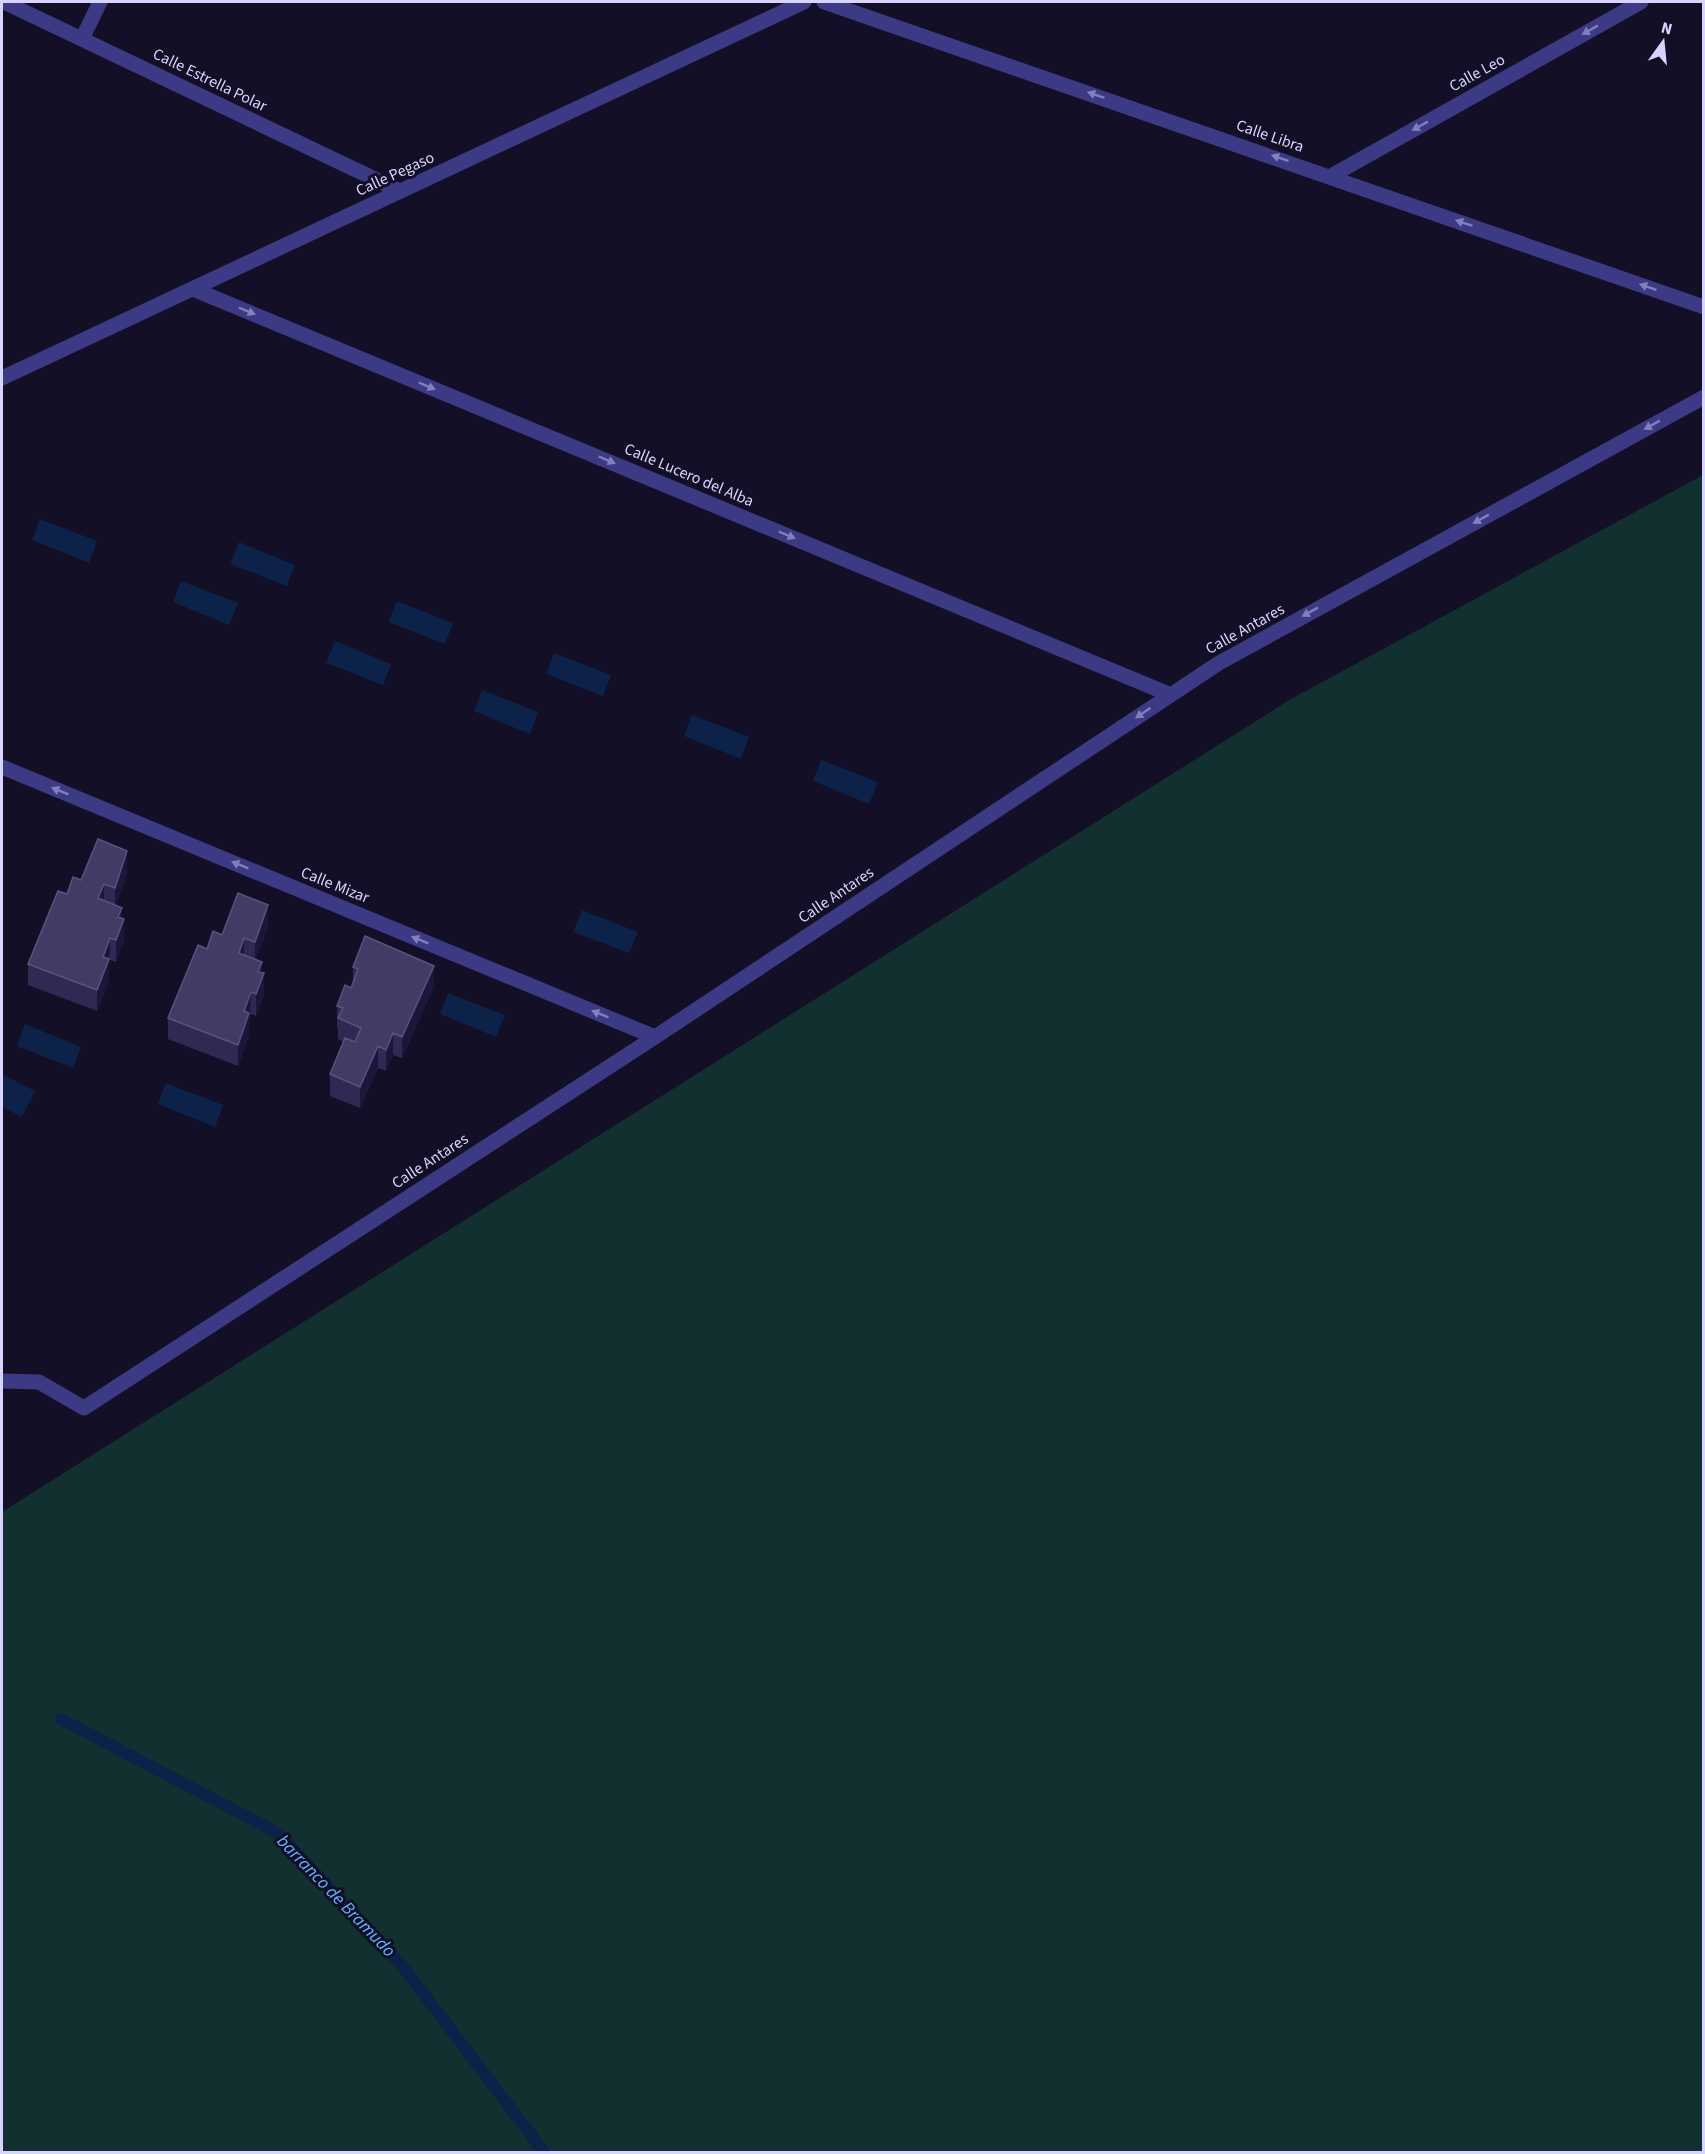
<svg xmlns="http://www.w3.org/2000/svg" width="1705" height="2154" viewBox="0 0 1705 2154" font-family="'Source Sans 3',sans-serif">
	<rect width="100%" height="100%" fill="#130f26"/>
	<path fill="#12302f" d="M1703 475V2152H2V1512L1291 699Z"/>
	<path fill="#0c2248" d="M40 519 97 541 89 563 32 540Z
		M239 542 295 565 287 586 230 564Z
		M181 581 238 603 229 625 173 602Z
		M397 601 453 623 445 644 388 622Z
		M335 641 391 664 383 685 326 663Z
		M554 653 611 675 603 696 546 674Z
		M482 690 538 712 530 734 474 711Z
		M692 715 749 737 741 759 684 736Z
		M821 760 878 782 869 804 813 781Z
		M582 910 638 932 629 953 573 932Z
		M448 993 505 1015 496 1037 440 1014Z
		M25 1024 81 1047 73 1068 17 1046Z
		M2 1074 35 1091 22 1117 2 1107Z
		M166 1083 223 1105 215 1127 158 1104Z"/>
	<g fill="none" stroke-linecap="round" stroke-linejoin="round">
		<path stroke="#0c2248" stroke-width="12" d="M61 1719 278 1833 404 1968 544 2152"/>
		<path stroke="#3d3a85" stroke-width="15" d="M4 2 400 191
			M824 2 1704 307
			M82 39 100 2
			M1331 176 1641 2
			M193 289 1171 695
			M2 378 804 2
			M2 767 655 1037
			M2 1381 39 1382 84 1408 655 1037 1219 663 1704 397"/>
	</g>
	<path fill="#312854" d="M127 873 116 905 122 919 124 940 116 962 110 960 109 962V981L97 1011 28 985V964L67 894Z
		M268 927 256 959 262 973 264 995 256 1016 251 1014 249 1018V1035L238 1066 168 1039V1018L207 949 222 935Z
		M353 967 434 987 402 1058 393 1055 386 1071 378 1068 360 1108 330 1096V1074L344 1042 338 1039V1028H337V1006L351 988 353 983Z"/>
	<path fill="#1d163a" d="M127 851V873L115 909V888Z
		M104 884V906L98 898Z
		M268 905V927L255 963V942Z
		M122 908V924L124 919V940L116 962V940L118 917Z
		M110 938 109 981 97 1011V990L103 957Z
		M244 938V960L239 953Z
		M262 962V977L264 973V995L256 1016V994L258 972Z
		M434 966V987L402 1058V1037Z
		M251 992 249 1035 238 1066V1045L244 1011Z
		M393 1033V1055L386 1071V1050Z
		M378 1046V1068L360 1108V1087Z"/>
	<path fill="#433a66" stroke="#5a527e" stroke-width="1.5" d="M98 839 127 851 115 888 104 884 98 898 122 908 118 917 124 919 116 940 110 938 103 957 109 959 97 990 28 964 58 891 67 894 73 877 81 880Z
		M238 893 268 905 255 942 244 938 239 953 262 962 258 972 264 973 256 994 251 992 244 1011 249 1013 238 1045 168 1018 198 945 207 949 213 931 222 935Z
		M365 936 434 966 402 1037 393 1033 386 1050 378 1046 360 1087 330 1074 345 1038 355 1042 361 1028 338 1018 343 1008 337 1006 345 985 351 988 358 969 353 967Z"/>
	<defs><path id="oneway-solid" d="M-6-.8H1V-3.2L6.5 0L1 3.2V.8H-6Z" transform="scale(1.5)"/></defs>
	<g fill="#837fbc">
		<use href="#oneway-solid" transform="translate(1590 30) rotate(151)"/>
		<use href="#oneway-solid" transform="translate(1096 95) rotate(-161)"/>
		<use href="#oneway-solid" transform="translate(1420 126) rotate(151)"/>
		<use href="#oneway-solid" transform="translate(1280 158) rotate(-161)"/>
		<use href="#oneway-solid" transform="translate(1464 223) rotate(-161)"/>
		<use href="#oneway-solid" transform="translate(1648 287) rotate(-161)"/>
		<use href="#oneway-solid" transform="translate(247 311) rotate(23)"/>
		<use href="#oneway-solid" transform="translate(427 386) rotate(23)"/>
		<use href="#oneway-solid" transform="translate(1652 425) rotate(151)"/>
		<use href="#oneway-solid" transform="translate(607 460) rotate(23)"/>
		<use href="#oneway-solid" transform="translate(1481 519) rotate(151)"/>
		<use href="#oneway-solid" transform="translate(787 535) rotate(23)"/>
		<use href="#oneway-solid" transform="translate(1310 612) rotate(151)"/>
		<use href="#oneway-solid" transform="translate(1143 713) rotate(146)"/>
		<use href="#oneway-solid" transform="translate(60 791) rotate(-158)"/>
		<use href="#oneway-solid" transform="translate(240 865) rotate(-158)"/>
		<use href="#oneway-solid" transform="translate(420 940) rotate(-158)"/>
		<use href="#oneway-solid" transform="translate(600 1014) rotate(-158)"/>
	</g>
	<g text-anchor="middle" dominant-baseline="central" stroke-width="6" stroke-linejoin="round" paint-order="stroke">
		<g font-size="16" fill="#d9d4ff" stroke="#130f26">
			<text transform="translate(1477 73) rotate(-29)">Calle Leo</text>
			<text transform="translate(210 80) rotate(26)">Calle Estrella Polar</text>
			<text transform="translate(1270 136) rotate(19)">Calle Libra</text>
			<text transform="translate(395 174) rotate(-25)">Calle Pegaso</text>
			<text transform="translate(689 475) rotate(23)">Calle Lucero del Alba</text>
			<text transform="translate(1245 629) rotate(-29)">Calle Antares</text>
			<text transform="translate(335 885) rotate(22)">Calle Mizar</text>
			<text transform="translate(836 895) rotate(-34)">Calle Antares</text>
			<text transform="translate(430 1161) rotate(-33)">Calle Antares</text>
		</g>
		<g font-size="18" font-style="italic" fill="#62b6ff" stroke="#130f26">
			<text transform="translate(336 1896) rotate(46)">barranco de Bramudo</text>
		</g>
	</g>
	<rect width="1705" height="2154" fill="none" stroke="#d9d4ff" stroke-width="6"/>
	<g transform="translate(1663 42) rotate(15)" stroke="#130f26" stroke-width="4.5" paint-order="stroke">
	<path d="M0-4.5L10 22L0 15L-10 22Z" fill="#d9d4ff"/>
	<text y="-9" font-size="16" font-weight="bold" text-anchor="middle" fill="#d9d4ff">N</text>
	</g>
</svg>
